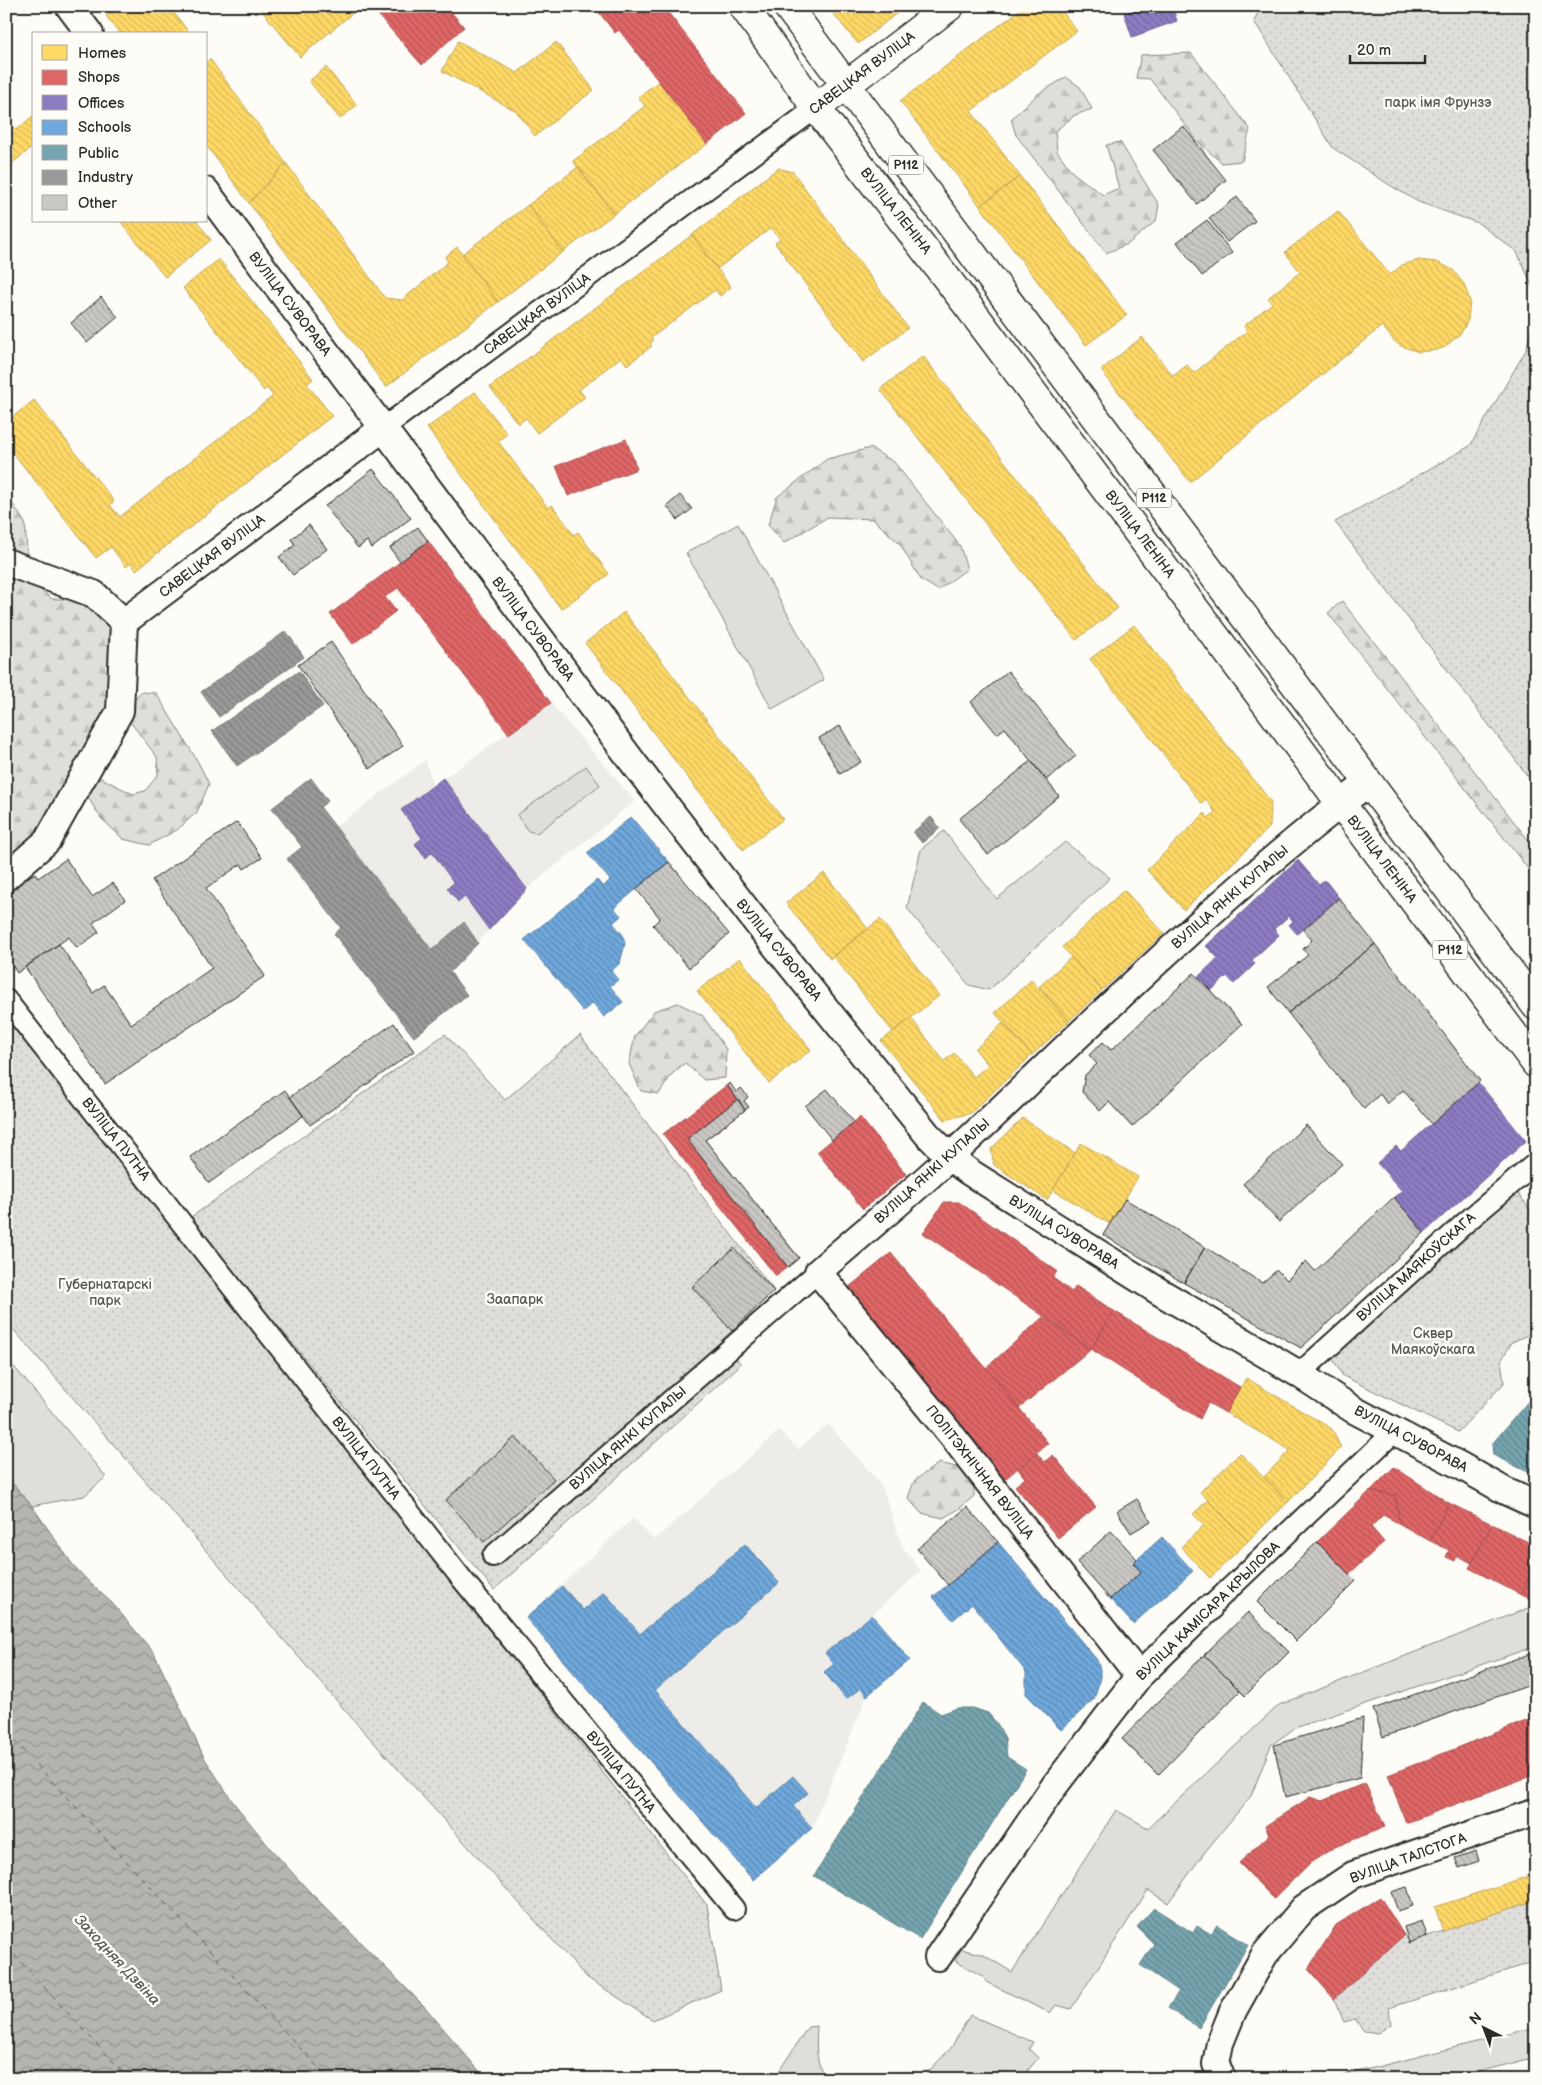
<svg xmlns="http://www.w3.org/2000/svg" width="1542" height="2085" viewBox="0 0 1542 2085" font-family="'Balsamiq Sans',sans-serif">
	<defs>
		<pattern id="forest-firs" width="22" height="20" patternUnits="userSpaceOnUse" patternTransform="scale(1.25)"><rect width="22" height="20" fill="#dfdeda"/><path d="M5 1l3.5 6h-7zM16 11l3.5 6h-7z" fill="#c0bfbb"/></pattern>
		<pattern id="park-dots" width="8" height="8" patternUnits="userSpaceOnUse" patternTransform="scale(1.25)"><rect width="8" height="8" fill="#dfdeda"/><path d="M2 2h.1M6 6h.1" fill="none" stroke="#c0bfbb" stroke-width="1.8" stroke-linecap="round"/></pattern>
		<pattern id="water-waves" width="16" height="10" patternUnits="userSpaceOnUse" patternTransform="scale(1.25)"><rect width="16" height="10" fill="#b5b4b1"/><path d="M0 5q4-4 8 0t8 0" fill="none" stroke="#939390"/></pattern>
		<pattern id="homes-back-hatch" width="6" height="6" patternUnits="userSpaceOnUse" patternTransform="scale(1.25)"><rect width="6" height="6" fill="#ffd966"/><path d="M-1 5l2 2M0 0l6 6M5-1l2 2" fill="none" stroke="#dbba59"/></pattern>
		<pattern id="shops-back-hatch" width="6" height="6" patternUnits="userSpaceOnUse" patternTransform="scale(1.25)"><rect width="6" height="6" fill="#e06666"/><path d="M-1 5l2 2M0 0l6 6M5-1l2 2" fill="none" stroke="#b65454"/></pattern>
		<pattern id="offices-back-hatch" width="6" height="6" patternUnits="userSpaceOnUse" patternTransform="scale(1.25)"><rect width="6" height="6" fill="#8e7cc3"/><path d="M-1 5l2 2M0 0l6 6M5-1l2 2" fill="none" stroke="#74669f"/></pattern>
		<pattern id="schools-back-hatch" width="6" height="6" patternUnits="userSpaceOnUse" patternTransform="scale(1.25)"><rect width="6" height="6" fill="#6fa8dc"/><path d="M-1 5l2 2M0 0l6 6M5-1l2 2" fill="none" stroke="#5b89b3"/></pattern>
		<pattern id="public-back-hatch" width="6" height="6" patternUnits="userSpaceOnUse" patternTransform="scale(1.25)"><rect width="6" height="6" fill="#76a5af"/><path d="M-1 5l2 2M0 0l6 6M5-1l2 2" fill="none" stroke="#61878f"/></pattern>
		<pattern id="industry-back-hatch" width="6" height="6" patternUnits="userSpaceOnUse" patternTransform="scale(1.25)"><rect width="6" height="6" fill="#999"/><path d="M-1 5l2 2M0 0l6 6M5-1l2 2" fill="none" stroke="#7d7d7d"/></pattern>
		<pattern id="building-back-hatch" width="6" height="6" patternUnits="userSpaceOnUse" patternTransform="scale(1.25)"><rect width="6" height="6" fill="#c9c8c4"/><path d="M-1 5l2 2M0 0l6 6M5-1l2 2" fill="none" stroke="#adaca9"/></pattern>
	</defs>
	<rect width="100%" height="100%" fill="#fdfcf7"/>
	<filter id="ink" filterUnits="userSpaceOnUse"><feTurbulence type="fractalNoise" baseFrequency=".02" numOctaves="2"/><feDisplacementMap in="SourceGraphic" scale="10" xChannelSelector="R" yChannelSelector="G"/><feConvolveMatrix kernelMatrix="1 2 1 2 8 2 1 2 1" color-interpolation-filters="sRGB"/></filter>
	<g filter="url(#ink)">
		<path fill="#edece8" d="M551 703 635 801 527 889 450 972 335 827 426 760 433 786Z
			M828 1424 882 1486 902 1546 921 1571 872 1615 910 1660 867 1696 812 1828 753 1880 526 1618 633 1518 654 1540 779 1431 798 1449Z"/>
		<path fill="#dfdeda" stroke="#858482" d="M738 524 824 680 772 709 686 553Z
			M586 766 600 785 537 833 528 831 517 815Z
			M944 831 997 899 1065 842 1110 878 989 990 969 985 907 908 921 849Z
			M6 1357 106 1477 84 1496 32 1506 6 1476Z
			M1536 1605V1646L1295 1728 1271 1745 1251 1796 1204 1853 1168 1903 1148 1890 1071 2009 1056 2005 1050 2013 986 1982 984 1977 955 1961 961 1949 982 1954 1012 1972 1116 1810 1148 1828 1279 1705Z
			M970 2015 1033 2042 1029 2049 1038 2058 1021 2079H921L951 2048Z
			M817 2026C816 2046 815 2062 826 2079H777L779 2071 808 2027Z
			M1536 2027V2057L1451 2079H1329Z"/>
		<path fill="url(#forest-firs)" stroke="#858482" d="M1191 53 1250 129 1242 161 1222 163 1199 143 1150 79 1136 78 1141 55Z
			M1066 77 1080 87 1092 109 1075 115 1055 131 1057 151 1073 173 1103 195 1119 188 1106 145 1120 142 1159 205 1156 221 1128 244 1106 253 1016 135 1011 119 1038 94Z
			M870 448 894 462 960 546 967 569 938 590 921 580 900 544 873 519 828 517 784 543 768 525 777 497 827 459Z
			M6 493 25 523 29 581 52 599H84L110 612 114 708 34 848 6 871Z
			M1342 601 1536 850V879L1328 613Z
			M142 692 156 693 198 762 209 784 197 812 177 830 149 845 123 839 101 818 87 796 90 784 101 778 133 794 145 791 158 775 157 757 128 719 131 703Z
			M678 1003 702 1015 726 1049 725 1078 704 1080 685 1063 672 1074 659 1094 641 1091 629 1064 635 1036 654 1011Z
			M939 1463 961 1468 974 1485V1496L959 1509 943 1518 921 1513 908 1498 914 1481Z"/>
		<path fill="url(#park-dots)" stroke="#858482" d="M1261 6H1536V294L1517 252 1478 223 1418 202 1388 184 1333 148 1254 21Z
			M1536 311V787L1335 522 1470 446 1526 350Z
			M6 1014 707 1905 721 1990 653 2020 586 1977 350 1716 6 1321Z
			M445 1034 505 1100 580 1035 774 1291 721 1341 741 1364 494 1590 190 1218Z
			M1508 1180 1536 1217V1331L1512 1342 1501 1361 1504 1383 1458 1432 1343 1376 1323 1343Z
			M1536 1900V1961L1389 2008 1391 2024 1378 2033 1364 2031 1355 2019 1344 2022 1334 1999 1404 1935 1410 1942Z"/>
		<path fill="url(#water-waves)" stroke="#7e7d7b" d="M6 1476 32 1506 73 1565 90 1583 113 1604 154 1653 205 1759 233 1802 270 1848 309 1891 425 2007 486 2079H6Z"/>
		<path fill="url(#homes-back-hatch)" stroke="#bfa554" d="M119 6H169L190 34H120L106 16Z
			M258 6H361L300 57Z
			M827 6H906L858 44Z
			M1025 6H1058L1077 31 971 111 1020 176 980 206 900 101Z
			M458 41 517 73 556 42 594 90 535 136 516 111 442 71Z
			M210 59 286 163 249 203 206 145V62Z
			M326 67 357 105 340 119 309 81Z
			M659 81 707 144 614 214 573 161 645 106 638 97Z
			M34 115V146L6 168V119L16 130Z
			M286 163 385 298 402 300 448 262 445 257 457 247 498 302 386 387 249 203Z
			M578 167 614 214 563 252 528 205Z
			M778 168 793 172 908 328 863 362 775 243 780 239 771 228 717 269 692 235Z
			M1020 176 1127 315 1086 345 980 206Z
			M528 205 563 252 498 302 462 254Z
			M1338 211 1390 275 1402 265 1419 260 1437 262 1453 270 1464 284 1470 301 1468 320 1464 328 1459 335 1445 347 1437 350 1419 352 1401 346 1394 341 1382 326 1190 482 1101 370 1142 337 1173 376 1187 365 1194 373 1247 331 1244 326 1272 303 1268 298 1300 272 1285 252Z
			M120 221H197L211 240 165 277Z
			M692 235 731 287 720 296 715 290 651 338 653 341 650 344 652 346 627 365 621 357 579 390 585 397 537 433 526 418 518 424 490 387Z
			M219 259 313 379 307 384 332 416 136 570 131 563 126 567 111 547 96 558 6 444V422L34 400 114 501 110 505 120 517 273 396 267 388 264 391 183 288Z
			M923 356 1118 608 1076 640 880 389Z
			M475 392 507 434 498 441 548 508 552 505 574 535 578 532 609 574 561 609 427 428Z
			M624 612 783 819 743 850 585 643Z
			M1134 625 1271 802 1270 827 1184 910 1147 870 1205 813 1208 818 1215 812 1206 799 1201 803 1090 659Z
			M824 873 868 929 830 959 786 903Z
			M1124 890 1164 933 1102 990 1062 947Z
			M880 919 939 996 893 1032 833 956Z
			M1071 957 1102 990 1069 1021 1039 987Z
			M740 958 811 1050 769 1083 697 991Z
			M1031 980 1069 1021 1032 1055 995 1013Z
			M911 1018 944 1061 954 1053 974 1077 988 1065 975 1049 1003 1023 1032 1055 971 1113 945 1120 881 1041Z
			M1023 1118 1075 1153 1047 1200 994 1165 991 1149Z
			M1081 1143 1138 1177 1110 1224 1053 1190Z
			M1246 1378 1332 1429 1341 1448 1288 1502 1264 1477 1290 1450 1226 1413Z
			M1240 1453 1288 1502 1248 1541 1200 1492Z
			M1208 1500 1248 1541 1210 1578 1181 1547 1204 1525 1193 1514Z
			M1532 1875 1536 1886V1900L1443 1931 1435 1907Z"/>
		<path fill="url(#shops-back-hatch)" stroke="#aa5454" d="M390 6H446L464 27 422 65 379 16Z
			M594 6H663L746 113 707 144 619 30 615 33Z
			M626 439 637 469 568 496 556 466Z
			M428 541 551 703 509 734 398 588 385 597 396 611 353 644 330 614Z
			M727 1085 745 1110 705 1140 799 1258 776 1276 663 1134Z
			M860 1117 906 1174 863 1209 817 1152Z
			M944 1202H959L1057 1271 1053 1278 1072 1292 1076 1286 1114 1311 1091 1349 923 1233Z
			M891 1253 1048 1443 1005 1479 848 1288Z
			M1114 1311 1240 1387 1226 1413 1208 1403 1200 1419 1091 1349Z
			M1043 1317 1091 1349 1019 1408 986 1368Z
			M1037 1453 1044 1462 1053 1455 1096 1507 1058 1538 1015 1486 1025 1478 1018 1469Z
			M1394 1467 1449 1503 1430 1541 1400 1524 1395 1495 1370 1491Z
			M1370 1491 1395 1495 1400 1524 1383 1515 1371 1527 1384 1542 1349 1574 1317 1542Z
			M1449 1503 1492 1524 1472 1563 1457 1556 1455 1561 1446 1557 1449 1550 1430 1541Z
			M1492 1524 1536 1546V1562L1521 1595 1469 1568Z
			M1536 1562V1601L1521 1595Z
			M1536 1717V1774L1406 1823 1388 1775Z
			M1365 1783 1385 1827 1335 1847 1310 1863 1274 1899 1239 1863 1269 1835 1265 1826 1310 1797 1322 1801Z
			M1380 1897 1404 1935 1334 1999 1308 1969 1336 1925Z"/>
		<path fill="url(#offices-back-hatch)" stroke="#706495" d="M1142 6H1172L1177 21 1132 37 1124 13Z
			M443 778 527 889 489 930 465 897 458 902 447 888 454 883 432 852 426 858 415 844 422 838 401 810Z
			M1298 860 1319 885 1325 880 1339 898 1297 934 1289 925 1293 921 1289 916 1274 929 1279 935 1252 960 1255 964 1234 984 1227 976 1211 991 1198 977 1218 958 1206 946Z
			M1478 1082 1526 1141 1424 1233 1394 1197 1402 1191 1377 1163 1396 1146 1401 1151Z"/>
		<path fill="url(#schools-back-hatch)" stroke="#5b82a7" d="M631 817 669 862 614 908 621 916 613 923 623 935 625 944 620 963 611 971 618 980 610 986 623 1002 604 1017 593 1003 583 1011 524 940 597 880 603 887 610 880 587 853Z
			M1162 1537 1193 1571 1133 1624 1110 1599 1141 1572 1133 1563Z
			M998 1542 1097 1660 1100 1669V1679L1094 1699 1061 1730 1026 1694V1672L972 1604 953 1620 933 1597Z
			M745 1544 779 1583 655 1690 756 1808 793 1776 808 1793 793 1806 812 1828 753 1880 526 1618 562 1586 583 1610 604 1592 640 1634Z
			M872 1615 910 1660 867 1696 861 1688 846 1699 824 1672 834 1664 825 1653Z"/>
		<path fill="url(#public-back-hatch)" stroke="#608087" d="M1536 1392V1476L1493 1455 1492 1444Z
			M923 1702 941 1714 957 1708H973L988 1713 998 1725 1005 1738 1007 1757 1026 1769 920 1939 814 1876Z
			M1154 1908 1193 1933 1197 1926 1211 1934 1217 1925 1248 1945 1199 2028 1168 2008 1179 1991 1140 1965 1154 1944 1137 1927Z"/>
		<path fill="url(#industry-back-hatch)" stroke="#787878" d="M286 631 304 657 219 717 201 692Z
			M299 671 323 706 237 766 212 731Z
			M311 778 328 801 320 807 432 950 464 922 478 943 450 972 467 995 414 1037 334 934 341 928 287 859 302 847 272 808Z
			M931 817 940 828 922 843 913 832Z"/>
		<g fill="none" stroke-linecap="round" stroke-linejoin="round">
			<path stroke="#5b5b5a" stroke-width="1" stroke-dasharray="6 5" stroke-linecap="butt" d="M6 1732 329 2079
				M6 1946 129 2079"/>
		</g>
		<path fill="url(#building-back-hatch)" stroke="#2b2b2b" d="M1183 126 1226 180 1197 204 1153 150Z
			M1237 197 1255 221 1227 242 1209 218Z
			M1207 220 1232 253 1202 276 1177 242Z
			M101 297 118 317 87 343 71 323Z
			M373 469 411 518 372 548 367 541 358 548 325 506Z
			M680 495 692 509 678 520 667 506Z
			M309 525 327 549 293 575 279 557 295 545 291 539Z
			M418 527 428 541 400 562 390 548Z
			M331 642 403 746 370 769 298 665Z
			M1008 671 1076 756 1046 780 1005 728 997 734 971 702Z
			M840 726 861 762 840 774 819 738Z
			M1031 761 1059 796 988 855 959 819Z
			M237 822 262 858 244 869 241 864 206 888 265 976 105 1084 25 967 59 944 93 993 104 985 131 1024 212 968 152 880Z
			M66 859 92 897 113 883 125 900 93 923 99 932 77 948 69 937 17 973 6 956V899L9 897 6 892 35 873 38 878Z
			M669 862 729 934 689 968 653 925 660 918 636 889Z
			M1339 898 1375 944 1288 1013 1268 987 1308 955 1303 949 1312 940 1303 930Z
			M1375 944 1480 1081 1432 1124 1403 1090 1387 1104 1380 1094 1364 1109 1288 1013Z
			M1194 973 1242 1024 1132 1127 1109 1102 1100 1111 1082 1092 1085 1075 1097 1064 1089 1055 1103 1042 1111 1050Z
			M394 1023 414 1051 310 1125 290 1097Z
			M730 1083 736 1092 741 1088 748 1097 744 1101 749 1107 745 1110 727 1085Z
			M827 1089 854 1122 832 1140 805 1106Z
			M285 1090 303 1116 209 1183 190 1157Z
			M738 1099 745 1110 705 1140 799 1258 788 1267 687 1139Z
			M1306 1125 1342 1164 1279 1222 1243 1184Z
			M1394 1197 1424 1233 1301 1348 1184 1283 1205 1247 1262 1283 1277 1270 1287 1280 1306 1261 1315 1271Z
			M1125 1199 1205 1247 1184 1283 1103 1235Z
			M734 1248 774 1291 732 1331 692 1287Z
			M515 1437 554 1479 484 1542 446 1500Z
			M1137 1499 1151 1521 1131 1533 1117 1511Z
			M967 1507 998 1542 948 1585 917 1549Z
			M1111 1531 1137 1559 1133 1563 1141 1572 1110 1599 1077 1562Z
			M1317 1542 1356 1581 1296 1641 1257 1602Z
			M1248 1612 1289 1652 1245 1696 1204 1655Z
			M1535 1652 1536 1683 1383 1737 1373 1709Z
			M1204 1655 1240 1691 1158 1775 1122 1739Z
			M1363 1718 1360 1778 1285 1797 1274 1745Z
			M1476 1851 1479 1861 1459 1868 1455 1858Z
			M1407 1887 1413 1906 1398 1911 1391 1892Z
			M1422 1921 1427 1936 1409 1943 1404 1927Z"/>
		<g fill="none" stroke-linecap="round" stroke-linejoin="round">
			<defs>
				<path id="pedestrian" d="M382 429 816 108
					M6 1000 462 1579 734 1909
					M1299 1374 1465 1223 1536 1163
					M493 1556 818 1272
					M1208 1609 1395 1431"/>
				<path id="minor" d="M69 6 90 34
					M206 191 635 765 760 927 927 1134C942 1149 956 1164 974 1175L1160 1292 1299 1374 1354 1410 1461 1466 1505 1491 1536 1505
					M6 562 94 594 124 622 120 711 47 841 6 877
					M124 622 382 429
					M1139 1676 953 1437 818 1272C862 1233 909 1196 952 1155 1088 1028 1219 895 1368 783
					M938 1957 1055 1785 1139 1676 1208 1609
					M1222 2079 1216 2064 1220 2043 1233 2011 1265 1954 1304 1908 1353 1875 1536 1812"/>
				<path id="tertiary" d="M816 108 950 6"/>
				<path id="primary" d="M743 6 816 108 968 306 1536 1064
					M787 6 1536 1006"/>
			</defs>
			<use href="#pedestrian" stroke="#2b2b2b" stroke-width="24"/>
			<use href="#minor" stroke="#2b2b2b" stroke-width="30"/>
			<use href="#tertiary" stroke="#2b2b2b" stroke-width="31"/>
			<use href="#primary" stroke="#2b2b2b" stroke-width="31"/>
			<use href="#pedestrian" stroke="#fdfcf7" stroke-width="20"/>
			<use href="#minor" stroke="#fdfcf7" stroke-width="26"/>
			<use href="#tertiary" stroke="#fdfcf7" stroke-width="28"/>
			<use href="#primary" stroke="#fdfcf7" stroke-width="28"/>
		</g>
	</g>
	<g text-anchor="middle" dominant-baseline="central" stroke-width="5" stroke-linejoin="round" paint-order="stroke">
		<g fill="#fdfcf7" stroke="#6a6a68" stroke-width="1">
			<rect x="888.5" y="155.5" width="35" height="19" rx="4"/>
			<rect x="1136.5" y="488.5" width="35" height="19" rx="4"/>
			<rect x="1432.5" y="940.5" width="35" height="19" rx="4"/>
		</g>
		<g font-size="12" font-weight="bold" fill="#2b2b2b">
			<text x="906" y="165">Р112</text>
			<text x="1154" y="498">Р112</text>
			<text x="1450" y="950">Р112</text>
		</g>
		<g font-size="14" fill="#2b2b2b" stroke="#fdfcf7">
			<text transform="translate(862 73) rotate(-37)">САВЕЦКАЯ ВУЛІЦА</text>
			<text transform="translate(896 211) rotate(52)">ВУЛІЦА ЛЕНІНА</text>
			<text transform="translate(290 304) rotate(53)">ВУЛІЦА СУВОРАВА</text>
			<text transform="translate(537 314) rotate(-36)">САВЕЦКАЯ ВУЛІЦА</text>
			<text transform="translate(1140 534) rotate(53)">ВУЛІЦА ЛЕНІНА</text>
			<text transform="translate(212 556) rotate(-37)">САВЕЦКАЯ ВУЛІЦА</text>
			<text transform="translate(533 629) rotate(53)">ВУЛІЦА СУВОРАВА</text>
			<text transform="translate(1382 859) rotate(53)">ВУЛІЦА ЛЕНІНА</text>
			<text transform="translate(1230 897) rotate(-41)">ВУЛІЦА ЯНКІ КУПАЛЫ</text>
			<text transform="translate(779 950) rotate(51)">ВУЛІЦА СУВОРАВА</text>
			<text transform="translate(116 1139) rotate(52)">ВУЛІЦА ПУТНА</text>
			<text transform="translate(932 1171) rotate(-42)">ВУЛІЦА ЯНКІ КУПАЛЫ</text>
			<text transform="translate(1064 1232) rotate(32)">ВУЛІЦА СУВОРАВА</text>
			<text transform="translate(1416 1267) rotate(-42)">ВУЛІЦА МАЯКОЎСКАГА</text>
			<text transform="translate(628 1438) rotate(-41)">ВУЛІЦА ЯНКІ КУПАЛЫ</text>
			<text transform="translate(1411 1439) rotate(28)">ВУЛІЦА СУВОРАВА</text>
			<text transform="translate(366 1458) rotate(52)">ВУЛІЦА ПУТНА</text>
			<text transform="translate(980 1472) rotate(52)">ПОЛІТЭХНІЧНАЯ ВУЛІЦА</text>
			<text transform="translate(1208 1611) rotate(-44)">ВУЛІЦА КАМІСАРА КРЫЛОВА</text>
			<text transform="translate(621 1772) rotate(51)">ВУЛІЦА ПУТНА</text>
			<text transform="translate(1408 1858) rotate(-20)">ВУЛІЦА ТАЛСТОГА</text>
		</g>
		<g font-size="14" fill="#585857" stroke="#fdfcf7">
			<text x="1438" y="102">парк імя Фрунзэ</text>
			<text x="105" y="1284">Губернатарскі<tspan x="105" dy="16">парк</tspan></text>
			<text x="515" y="1299">Заапарк</text>
			<text x="1433" y="1333">Сквер<tspan x="1433" dy="16">Маякоўскага</tspan></text>
		</g>
		<g font-size="15" font-style="italic" fill="#5b5b5a" stroke="#fdfcf7">
			<text transform="translate(117 1960) rotate(47)">Заходняя Дзвіна</text>
		</g>
	</g>
	<rect width="1542" height="2085" fill="none" stroke="#fdfcf7" stroke-width="25"/>
	<rect x="12" y="12" width="1517" height="2060" fill="none" stroke="#2b2b2b" stroke-width="2" filter="url(#ink)"/>
	<rect x="32" y="32" width="175" height="190" fill="#fdfcf7" stroke="#a9a8a5"/>
	<rect x="42" y="45" width="25" height="15" fill="#ffd966" stroke="#a9a8a5"/>
	<text x="78" y="58" font-size="15" fill="#2b2b2b">Homes</text>
	<rect x="42" y="70" width="25" height="15" fill="#e06666" stroke="#a9a8a5"/>
	<text x="78" y="82" font-size="15" fill="#2b2b2b">Shops</text>
	<rect x="42" y="95" width="25" height="15" fill="#8e7cc3" stroke="#a9a8a5"/>
	<text x="78" y="108" font-size="15" fill="#2b2b2b">Offices</text>
	<rect x="42" y="120" width="25" height="15" fill="#6fa8dc" stroke="#a9a8a5"/>
	<text x="78" y="132" font-size="15" fill="#2b2b2b">Schools</text>
	<rect x="42" y="145" width="25" height="15" fill="#76a5af" stroke="#a9a8a5"/>
	<text x="78" y="158" font-size="15" fill="#2b2b2b">Public</text>
	<rect x="42" y="170" width="25" height="15" fill="#999999" stroke="#a9a8a5"/>
	<text x="78" y="182" font-size="15" fill="#2b2b2b">Industry</text>
	<rect x="42" y="195" width="25" height="15" fill="#c9c8c4" stroke="#a9a8a5"/>
	<text x="78" y="208" font-size="15" fill="#2b2b2b">Other</text>
	<g transform="translate(1484 2028) rotate(318)" stroke="#fdfcf7" stroke-width="4" paint-order="stroke">
	<path d="M0-4L9 19L0 12L-9 19Z" fill="#2b2b2b"/>
	<text y="-8" font-size="14" font-weight="bold" text-anchor="middle" fill="#2b2b2b">N</text>
	</g>
	<path d="M1350 55v8h75v-8" fill="none" stroke="#2b2b2b" stroke-width="2.5"/>
	<text x="1357" y="55" font-size="15" fill="#2b2b2b" stroke="#fdfcf7" stroke-width="4" paint-order="stroke">20 m</text>
</svg>
